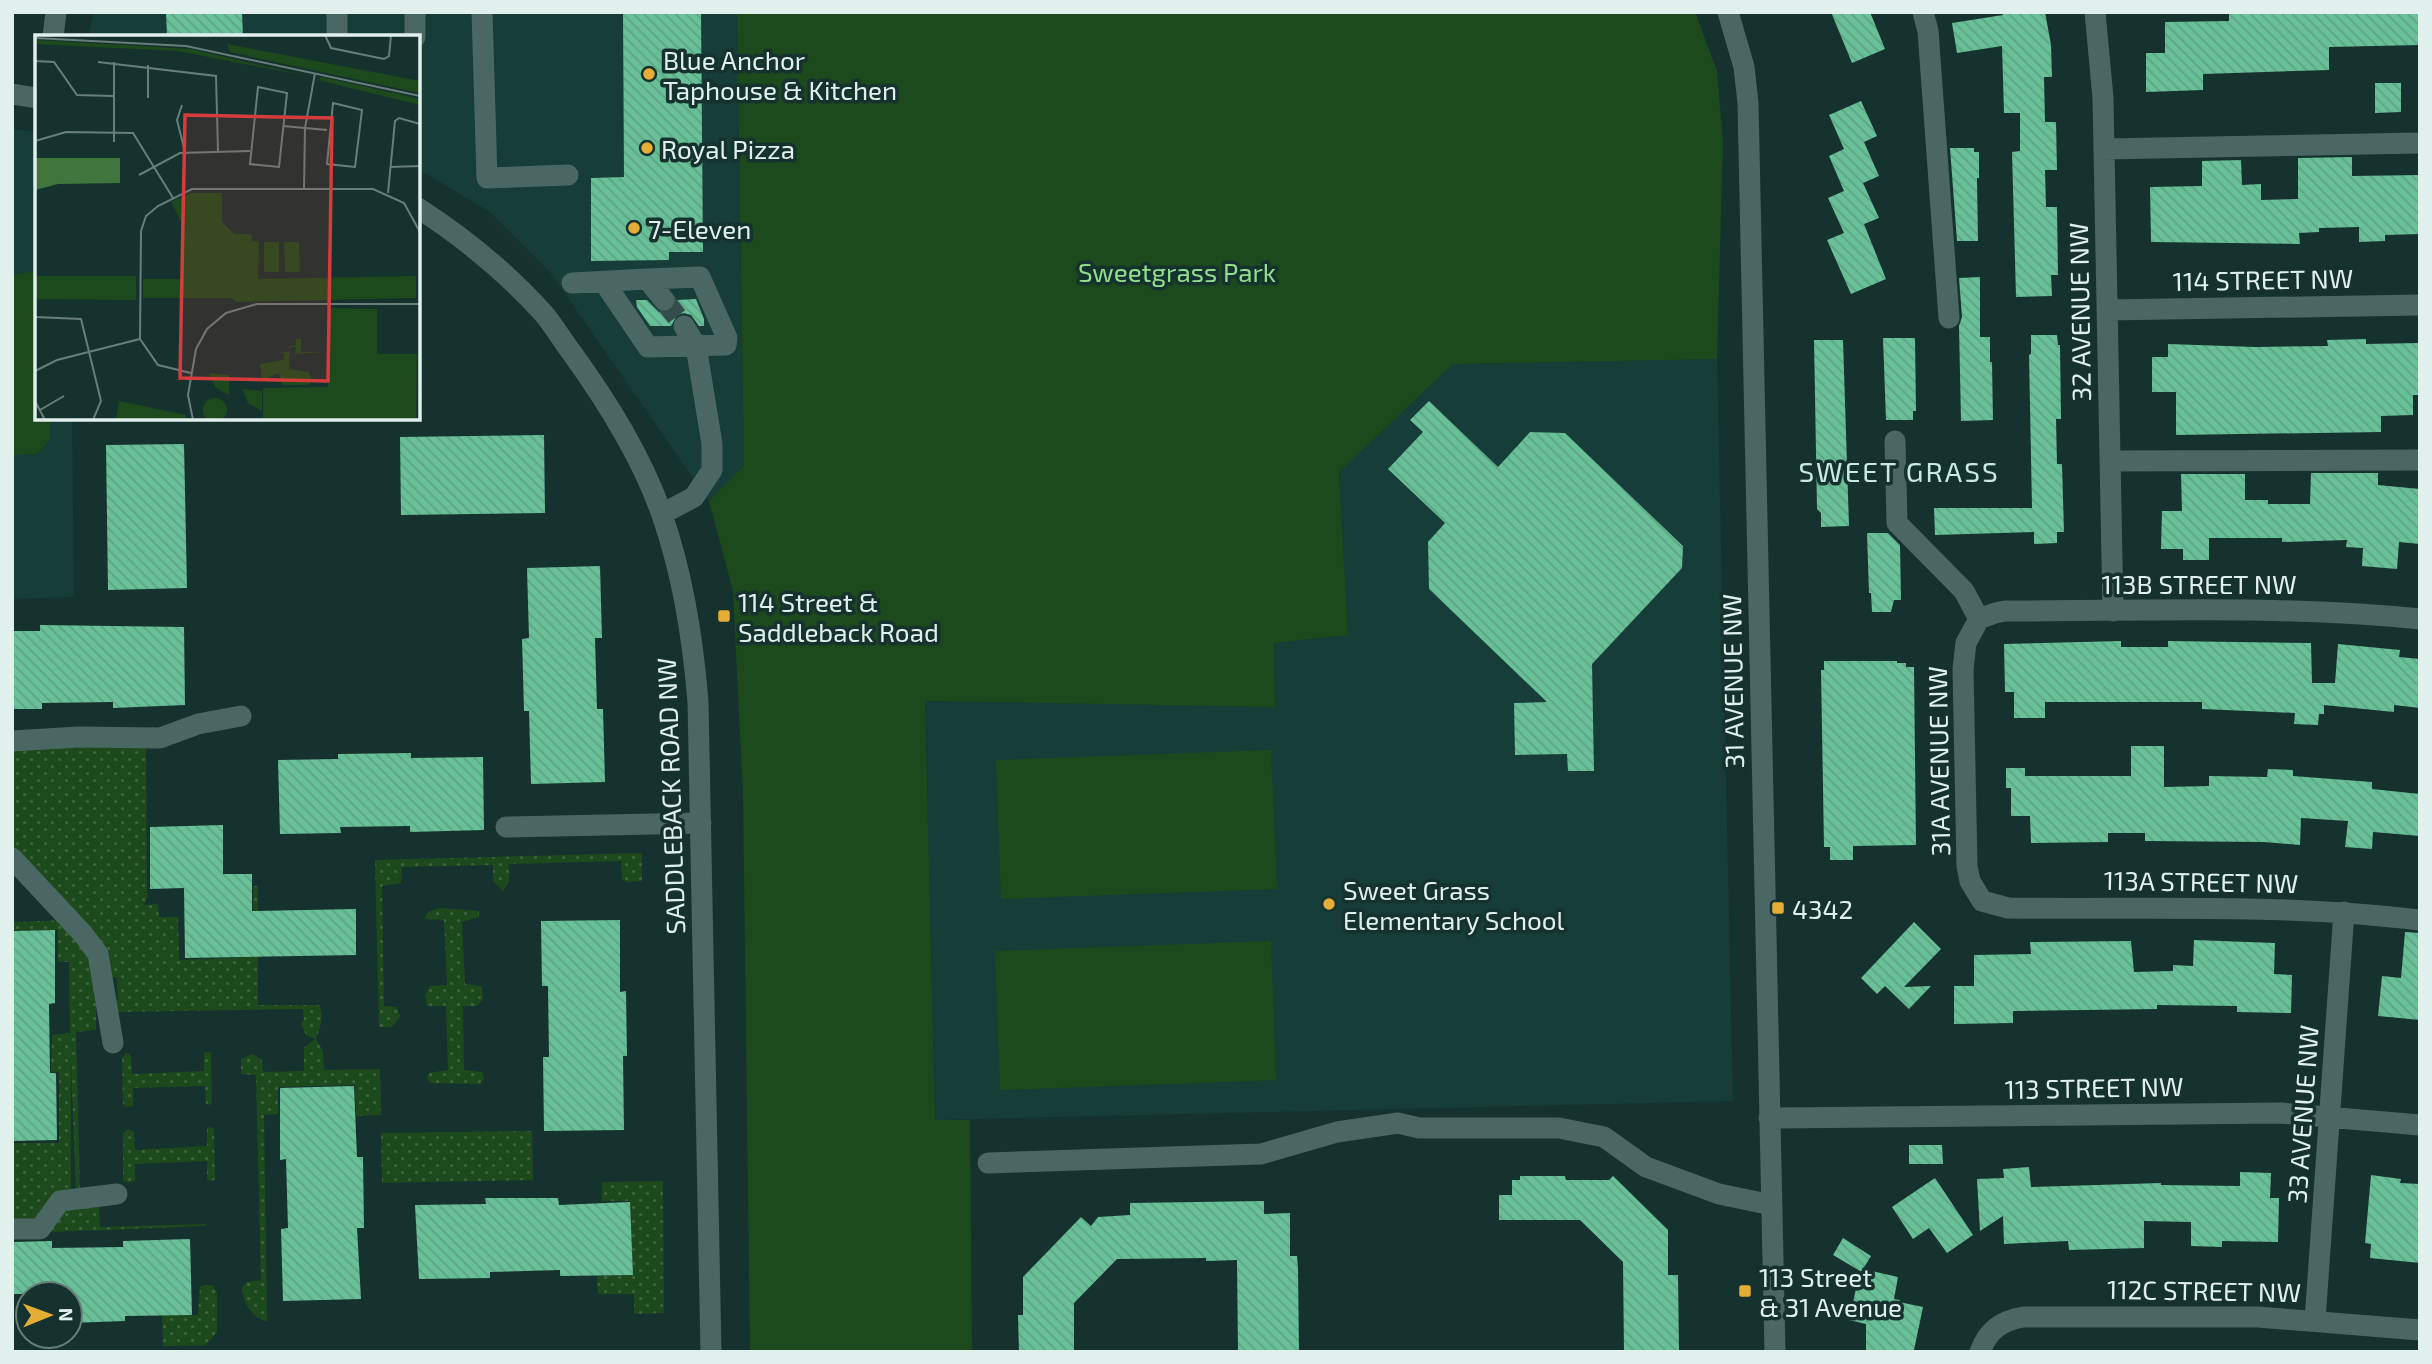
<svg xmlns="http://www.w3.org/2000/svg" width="2432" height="1364" viewBox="0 0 2432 1364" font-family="'Exo 2',sans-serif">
	<defs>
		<pattern id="grass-dots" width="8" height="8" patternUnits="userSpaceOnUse" patternTransform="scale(1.75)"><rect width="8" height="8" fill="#1d4a1c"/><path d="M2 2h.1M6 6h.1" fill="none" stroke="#3e643d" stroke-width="1.8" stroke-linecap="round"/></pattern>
		<pattern id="building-back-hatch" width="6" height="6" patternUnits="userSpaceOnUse" patternTransform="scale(1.75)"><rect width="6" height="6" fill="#68c099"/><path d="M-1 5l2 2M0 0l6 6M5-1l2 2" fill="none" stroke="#5fa284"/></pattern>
	</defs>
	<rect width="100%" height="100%" fill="#16322e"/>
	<path fill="#163d38" d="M94 12H737L744 466 709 501 550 272 490 212 418 169V37H88Z
		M12 129 37 132V418H72L74 597 12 599Z
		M1717 359 1733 1101 935 1120 925 701 1275 707 1274 643 1348 635 1339 472 1453 364Z"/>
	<path fill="url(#grass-dots)" d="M146 737 147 898 144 905 158 904 159 917H178L179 960 253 957V886H258V1005H319C325 1017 320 1027 316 1039L323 1051 324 1070 380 1069 381 1115 356 1116 355 1085 278 1087V1114L264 1115 267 1322C251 1316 244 1305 242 1288L247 1282 261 1280 256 1075 241 1074V1059L253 1054 262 1060 263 1072 304 1071V1048L315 1039 306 1035 301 1023 304 1020 303 1009 114 1012 112 1001 118 1000 117 977 103 978 108 1007H96V1030L76 1032 80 1191 76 1192 71 1062V1192L36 1221 12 1223V1143H59V1072H51L52 1035 70 1033 69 962H58V930H12V922L67 920 12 858V741Z
		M642 853V881L627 882 622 879 621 861 509 864V881L503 891 493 881V865L402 867 401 883 382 886 384 1006 397 1007 400 1016 392 1027H379L375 860Z
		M439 908 479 911V917L462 922 465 984 482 986 483 1000 476 1006H463L464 1070 482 1072 484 1078 480 1084 430 1083 427 1077 429 1073 448 1070 446 1006H427L425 995 430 986 447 985 444 920 424 919 428 912Z
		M208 1052 211 1053 212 1103 209 1105 206 1104 205 1086 133 1088V1106L126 1107 123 1104 122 1057 127 1053 131 1056 132 1074 204 1071V1053Z
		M210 1127 214 1129 215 1179 212 1181 207 1180V1161L135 1164V1181L128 1183 123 1180V1133L128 1129 134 1132 135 1150 207 1146V1128Z
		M532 1131 533 1180 382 1183 381 1133Z
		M663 1181 664 1313 634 1314V1294H598L597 1276 633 1275 630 1201H602V1182Z
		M99 1206 100 1227 206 1224V1226L50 1232 66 1207Z
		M213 1285 217 1293V1332L206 1345 163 1346 162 1315H198L200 1286Z"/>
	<path fill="#1d4a1c" d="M737 12H1695L1717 71 1723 141 1717 359 1453 364 1339 472 1348 635 1274 643 1275 707 925 701 935 1120H970L972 1352H750L743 793 733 591 709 501 744 466Z
		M37 271V418H50V440L37 454 12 455V275Z
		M1271 750 1277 889 1001 899 996 760Z
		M1271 941 1276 1080 1000 1090 995 951Z"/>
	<path fill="url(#building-back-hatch)" d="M166 12H242L243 37H167Z
		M623 12H701L703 252H669V260L591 261V178L624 177Z
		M1831 12H1870L1885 49 1852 63Z
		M2002 12H2045L2051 45 2052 77H2044L2045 122H2056L2057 170H2045L2046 207H2057L2058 275H2051L2052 296 2016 297 2012 152 2020 151V113H2004L2002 46 1957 53 1952 23 2003 15Z
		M2229 12H2420V45L2329 47V70L2203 74V90L2146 92V53H2165V22L2229 21Z
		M2375 83H2401V112L2375 113Z
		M1861 101 1877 136 1864 142 1879 176 1863 183 1879 218 1864 224 1886 279 1851 294 1827 240 1844 233 1828 198 1844 191 1829 156 1844 149 1829 115Z
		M1950 148H1974V152H1979V178H1977L1978 241H1957Z
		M2352 157V176L2420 175V234L2385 235V241L2359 242V227L2319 228V232L2299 233 2300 244 2151 242 2150 187 2202 186V161L2241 160 2242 185 2261 184V200L2298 199V158Z
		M1980 277V337H1990V362H1992L1993 420 1961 421 1959 326 1962 317 1959 278Z
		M696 299 704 319V326H699L691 315 684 313 677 315 671 326H650L637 307 636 300H647L659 312 665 313 673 310 677 300Z
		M2031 335H2057L2058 345H2060L2061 419H2056L2057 464H2062L2064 532H2057V543L2034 544V532L1935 535 1934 508H2032L2029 355 2031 354Z
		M1883 338H1915L1916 411H1913V420H1886Z
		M2366 339V344L2420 343V395H2413V415L2381 416V432L2176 435V392H2152V357H2168V344L2255 347 2328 346 2327 340Z
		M1814 340H1843L1849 526 1821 527V513L1817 509Z
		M1429 401 1498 467 1530 432 1565 433 1683 546 1682 568 1592 664 1594 771H1568L1567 754 1515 755 1514 703 1547 702 1429 589 1428 542 1445 523 1388 469 1423 432 1410 420Z
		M544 435 545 513 401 515 400 437Z
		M184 444 187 588 108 590 106 445Z
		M2311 473H2378V485L2420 489V544L2399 542 2397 569 2362 566 2363 548 2346 547 2347 540 2282 542V538H2209V560H2183V549H2161L2162 511H2182L2181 474H2245V500H2268V504H2310Z
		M1867 533H1888L1900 545 1901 600H1894L1891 612H1872L1871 593H1869Z
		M600 566 602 638H595L597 709H603L605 782 531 784 529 711H524L522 639 529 638 527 568Z
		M40 625 184 627 185 705 113 708V702L42 703V709H12V631H40Z
		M2121 641V647H2168V641L2311 643 2312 683H2335L2338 644 2400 650 2399 657 2420 659V708L2394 705V712L2324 705V714H2319L2318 725 2294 724 2295 713 2202 709V702H2045V718H2014V692H2005L2004 644Z
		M1824 661H1897V663H1906V667H1914L1916 845 1853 846V860H1830V847H1824L1821 670H1824Z
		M2131 746H2164V787L2209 786V776L2267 777 2268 769 2293 770V776L2372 782V789L2420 794V836L2373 832 2372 849 2345 847 2348 821 2301 818 2300 845 2264 842 2145 841V833H2108V842L2031 843 2030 816H2011V788H2006V768H2025V776H2131Z
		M411 753V758L483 757 484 830 410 832V826L340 827 341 833 280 834 278 760 338 759V754Z
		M223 825V874H252V911L356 909V955L185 958 184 888 150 889V827Z
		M620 920V992L626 991 627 1056H623L624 1130 544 1131 543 1057H549L548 986H542L541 921Z
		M1914 922 1941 949 1904 987 1931 986 1909 1009 1885 986 1877 994 1861 978Z
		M55 930V1003L49 1004 50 1073H56L57 1140 12 1141V931Z
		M2405 932 2420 933V1020L2378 1016 2382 976 2401 978Z
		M2194 940 2275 943 2274 974 2292 975 2291 1013 2237 1012V1006L2157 1005V1009L2013 1011V1023L1954 1024V986H1974V955L2031 954 2030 942 2131 941 2134 972 2173 971V965L2193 966Z
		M354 1086 357 1157H363L364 1228H357L361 1299 283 1301 281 1229 288 1228 286 1159 280 1160V1088Z
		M1909 1145H1942L1943 1164H1909Z
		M2029 1167 2031 1187 2161 1183V1185L2240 1186V1172L2271 1173 2270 1198H2279L2278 1242 2222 1241V1247L2191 1246V1222L2144 1221V1248L2069 1250 2068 1241 2004 1244 2003 1216 1980 1231 1977 1179 2004 1178 2003 1169Z
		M2371 1175 2401 1179 2400 1183 2420 1184V1263L2370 1258 2371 1244 2365 1243Z
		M1520 1176H1565L1566 1180H1609L1613 1176 1668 1230V1275H1678L1679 1352H1624L1623 1262 1580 1220H1499V1195H1512V1180H1520Z
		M1935 1178 1973 1235 1947 1253 1929 1228 1913 1239 1892 1207Z
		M485 1198H558L559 1205 630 1202 633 1275 560 1276V1270L490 1272V1278L419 1279 415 1205 486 1204Z
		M1264 1201V1214L1290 1213V1256H1297L1298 1268 1299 1352H1238L1237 1260 1206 1261V1258L1117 1259 1074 1303V1352H1019L1018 1315H1023V1277L1081 1217 1091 1226 1098 1217 1130 1215V1203Z
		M1843 1238 1871 1256 1863 1269 1898 1277 1894 1299 1900 1300 1899 1302 1923 1307 1914 1350 1866 1352V1324L1849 1320 1860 1271 1833 1255Z
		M190 1239 192 1315 125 1316V1321L70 1323V1294H12V1242L52 1241V1248L123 1247V1241Z"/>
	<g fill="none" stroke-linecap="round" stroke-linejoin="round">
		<path stroke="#344e4b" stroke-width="21" stroke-dasharray="21 10" stroke-linecap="butt" d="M664 300 684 326"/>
		<path stroke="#4a6763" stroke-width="21" d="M337 12V33
			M482 12 487 178 568 175
			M1728 12 1744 67 1748 103 1775 1352
			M1923 12 1928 31 1949 318
			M2095 12 2103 98 2113 611
			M53 37 56 12
			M415 37V12
			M12 94 37 98
			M2104 149 2420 143
			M418 208C463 237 508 274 544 314 554 326 562 340 572 353 608 403 642 457 662 515 683 575 693 639 698 702L711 1352
			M604 282 648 347 726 345 727 338 700 277 647 279
			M572 283 647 279 664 300
			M2107 310 2420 305
			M1895 441 1897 523 1964 591 1979 619
			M2110 461 2420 460
			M662 514 694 497 712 470V444L696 346 684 326
			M1979 619 1966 643 1963 669 1967 866 1970 881 1982 901 2008 908C2145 910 2283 903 2420 920
			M1979 619 1995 613 2005 611C2143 611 2282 605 2420 619
			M12 741 79 737 160 738 198 724 241 716
			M506 827 701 823
			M12 858 83 934 98 954 113 1043
			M1769 1118 2281 1113 2420 1125
			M988 1163 1261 1154 1337 1132 1398 1123 1419 1128H1559L1604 1137 1646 1167 1719 1194 1772 1205
			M12 1229H40L60 1201 117 1194
			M2315 1320 2344 912
			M1980 1352C1988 1330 2001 1321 2023 1317H2258L2420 1330"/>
	</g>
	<g fill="#e6ad36" stroke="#16322e" stroke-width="2.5">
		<circle cx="649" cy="74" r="7"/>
		<circle cx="647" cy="148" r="7"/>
		<circle cx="634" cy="228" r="7"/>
		<rect x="717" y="609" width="14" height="14" rx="3.5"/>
		<circle cx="1329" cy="904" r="7"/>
		<rect x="1771" y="901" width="14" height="14" rx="3.5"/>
		<rect x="1738" y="1284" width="14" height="14" rx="3.5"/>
	</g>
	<g text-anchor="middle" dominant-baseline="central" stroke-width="7" stroke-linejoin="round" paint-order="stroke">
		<g font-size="26" fill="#e0f0ed" stroke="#16322e" text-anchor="start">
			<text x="663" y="59">Blue Anchor<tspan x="663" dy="30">Taphouse &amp; Kitchen</tspan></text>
			<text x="661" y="148">Royal Pizza</text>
			<text x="648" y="228">7-Eleven</text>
			<text x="738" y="601">114 Street &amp;<tspan x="738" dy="30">Saddleback Road</tspan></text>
			<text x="1343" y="889">Sweet Grass<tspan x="1343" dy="30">Elementary School</tspan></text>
			<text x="1792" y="908">4342</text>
			<text x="1759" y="1276">113 Street<tspan x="1759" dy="30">&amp; 31 Avenue</tspan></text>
		</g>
		<g font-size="26" fill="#92de8d" stroke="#16322e">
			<text x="1177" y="271">Sweetgrass Park</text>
		</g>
		<g font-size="26" fill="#e0f0ed" stroke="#16322e">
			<text transform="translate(2263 279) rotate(-1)">114 STREET NW</text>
			<text transform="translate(2079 312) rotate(-91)">32 AVENUE NW</text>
			<text x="2199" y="583">113B STREET NW</text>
			<text transform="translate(1732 681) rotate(-91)">31 AVENUE NW</text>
			<text transform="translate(1938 761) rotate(-91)">31A AVENUE NW</text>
			<text transform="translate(670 796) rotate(-92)">SADDLEBACK ROAD NW</text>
			<text transform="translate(2201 881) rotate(1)">113A STREET NW</text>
			<text transform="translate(2094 1087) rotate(-1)">113 STREET NW</text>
			<text transform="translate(2302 1114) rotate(-86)">33 AVENUE NW</text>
			<text transform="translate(2204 1290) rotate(1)">112C STREET NW</text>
		</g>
		<g font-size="28" letter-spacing="2" fill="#c9e9e4" stroke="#16322e">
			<text x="1899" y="471">SWEET GRASS</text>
		</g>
	</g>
	<g transform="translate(35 35)">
		<rect width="385" height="385" fill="#16322e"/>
		<path d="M0 5 155 14 277 42 143 16 0 9ZM192 9 385 46V58L195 17ZM287 42 385 64V70L283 45ZM261 304H266V317H289L260 319 261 312H255L254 334 274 337 277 345 273 350H247L244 338 227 346 225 329 249 325V318L241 317H254V311L261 310Z" fill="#1d4a1c"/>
		<path d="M0 123H85V148L23 149 0 155Z" fill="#40753d"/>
		<path d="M156 158H187V187L199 199H216L217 206 224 207 223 244 381 241V263L201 267 197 263H108V244H147V188L136 167ZM229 207H244V237H229ZM249 207H264L265 237H250ZM0 241H101V265L0 264ZM293 273 342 274V319H382L381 385H228V353L293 352ZM174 338 194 340V360L180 352ZM207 354 227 356V376L213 368ZM168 375a12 12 0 1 1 24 0a12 12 0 1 1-24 0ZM84 366 151 380V384L81 385Z" fill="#1d4a1c"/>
		<path fill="none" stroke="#677e7a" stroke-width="2" d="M290 0 296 13 349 24 354 21 356 0M0 3 151 11 385 61M0 26 19 27 42 60 78 61M63 27 181 41 183 116M223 52 252 58 244 132 215 129ZM113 63V30M298 68 327 75 320 132 292 129ZM147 70 142 85 150 117M248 91 292 95M0 106 31 97 98 98 138 163M79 107V27M355 132 385 131M104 140 145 118 215 116M269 154 270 93 280 38M353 158 360 86 364 83 385 89M0 282 46 284 66 366 58 385M0 336 22 325 105 304M156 338 123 330 105 304 106 196 111 181 123 171 157 154H338L369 168 385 197M0 366 10 385M5 375 29 361M158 385 153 360 161 314 172 294 191 278 222 269H385"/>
		<path fill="#d73c3c" fill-opacity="0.15" stroke="#d73c3c" stroke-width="3.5" d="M150 80 297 83 293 346 145 343Z"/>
		<rect width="385" height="385" fill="none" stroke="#e0f0ed" stroke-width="3.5"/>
	</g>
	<rect width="2432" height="1364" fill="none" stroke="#e0f0ed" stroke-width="28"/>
	<g transform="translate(49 1315) rotate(89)"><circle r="33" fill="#16322e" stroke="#677e7a" stroke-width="2"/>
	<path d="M0-5L12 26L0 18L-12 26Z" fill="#e6ad36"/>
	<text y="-10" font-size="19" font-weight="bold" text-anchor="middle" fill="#e0f0ed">N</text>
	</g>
</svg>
